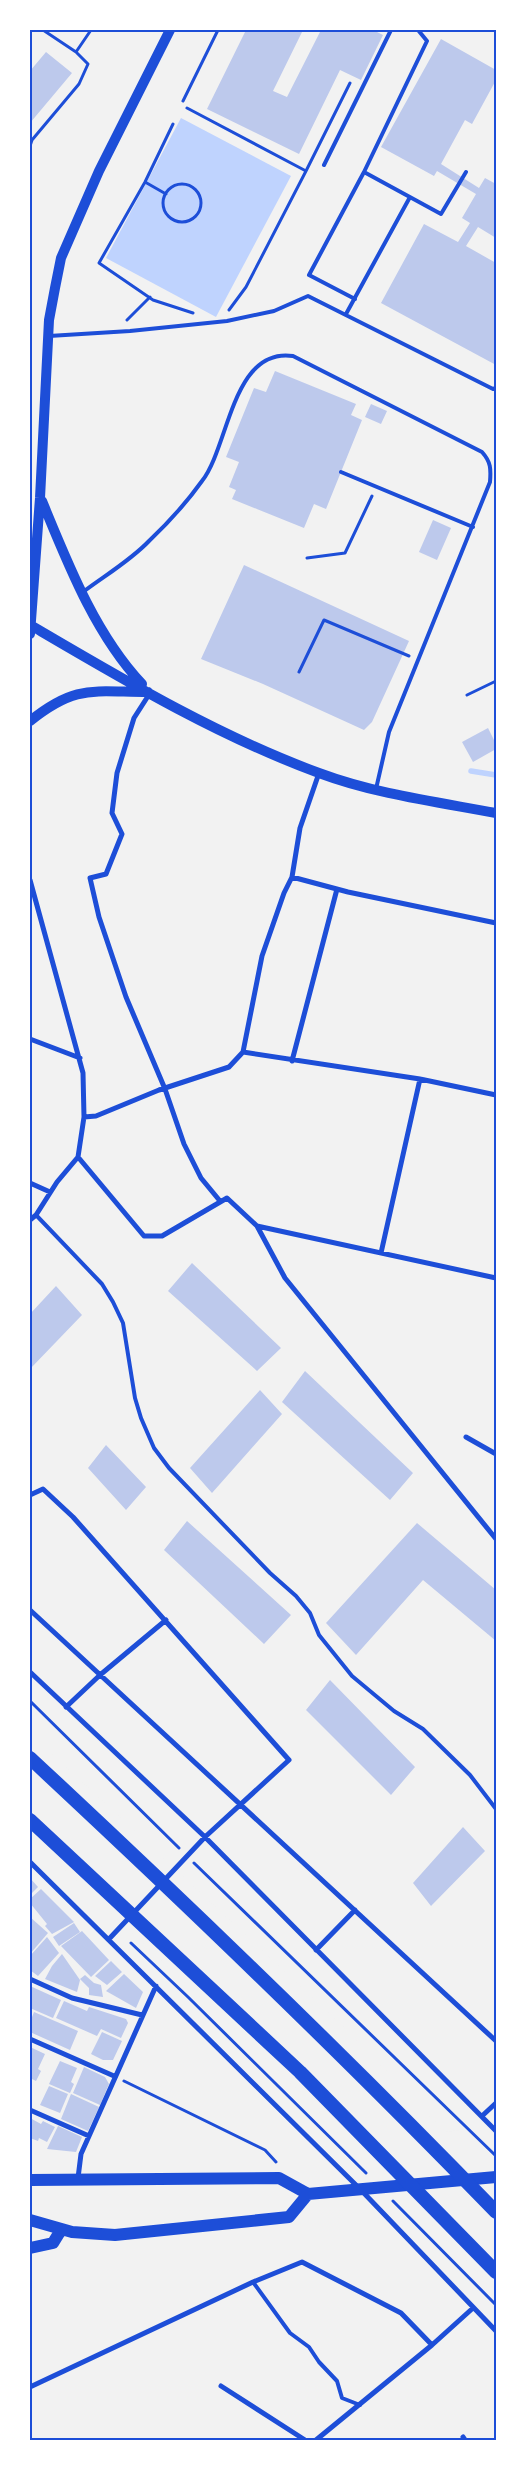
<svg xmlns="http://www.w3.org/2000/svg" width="526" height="2470" viewBox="0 0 526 2470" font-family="'Varela Round',sans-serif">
	<rect width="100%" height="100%" fill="#f2f2f2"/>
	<path fill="#bfd3fe" d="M181 118 291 176 216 317 106 258Z"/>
	<path fill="#f2f2f2" d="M30 1733 347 2030 445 2132 459 2130 496 2166V2291L428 2221 424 2222 281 2073 30 1837Z"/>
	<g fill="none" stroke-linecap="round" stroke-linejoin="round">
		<path stroke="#bfd3fe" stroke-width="5.5" d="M471 771 496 775"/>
	</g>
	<path fill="#bdc9ec" d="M246 30H303L273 91 287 97 321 30H373L383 35 361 80 340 70 299 154 207 109Z
		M441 39 496 70V80L472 124 465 120 441 164 479 188 485 178 496 184V238L478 227 466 246 496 263V365L381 303 424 224 458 242 470 223 462 218 476 194 437 171 434 176 381 147Z
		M46 52 72 73 30 123V71Z
		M275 371 356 404 351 415 362 420 326 509 314 504 304 528 232 499 236 490 229 487 239 462 226 457 254 388 266 392Z
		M371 404 387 411 381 424 365 417Z
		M433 520 451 528 437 560 419 552Z
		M244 565 409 641 372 722 364 730 263 684 201 659Z
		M488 728 496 744V749L473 762 462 742Z
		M192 1263 281 1348 257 1371 168 1291Z
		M56 1286 82 1315 30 1369V1314Z
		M305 1371 413 1473 390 1500 282 1402Z
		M260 1390 282 1414 212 1493 190 1468Z
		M106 1445 146 1487 126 1510 88 1468Z
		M187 1521 291 1615 264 1644 164 1550Z
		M417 1523 496 1590V1641L423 1580 356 1655 326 1623Z
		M330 1680 415 1767 391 1795 306 1710Z
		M463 1827 485 1851 431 1906 413 1883Z
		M30 1878 38 1887 30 1895Z
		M41 1889 74 1922 52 1934 45 1926 47 1924 30 1903V1899Z
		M30 1917 48 1933 30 1954Z
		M74 1923 80 1932 59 1946 53 1937Z
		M82 1931 109 1960 91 1977 61 1946Z
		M47 1937 59 1953 38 1976 30 1970V1956Z
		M62 1954 80 1980 77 1992 45 1979 52 1966Z
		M111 1961 122 1972 107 1985 95 1976Z
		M124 1974 143 1992 136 2008 106 1991Z
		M85 1975 94 1983 101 1985 103 1997 89 1995V1988L80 1979Z
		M30 1986 61 2000 53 2018 30 2008Z
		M64 2001 87 2011 89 2007 126 2019 128 2023 121 2038 101 2029 97 2036 56 2018Z
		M34 2012 78 2031 70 2050 30 2032V2022Z
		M102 2032 122 2041 113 2060H103L91 2054Z
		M30 2047 45 2054 38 2069 41 2071 36 2081 30 2078Z
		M60 2061 77 2068 71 2082 74 2084 70 2093 49 2084Z
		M84 2067 105 2077 109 2084 100 2105 73 2093Z
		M49 2086 68 2094 60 2113 40 2105Z
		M71 2094 99 2107 88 2131 61 2119Z
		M30 2118 41 2124 43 2121 55 2127 47 2142 39 2138 38 2141 30 2138Z
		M58 2126 82 2137 76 2152 47 2149Z"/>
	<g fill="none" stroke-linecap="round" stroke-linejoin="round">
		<path stroke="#1d4ed8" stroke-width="3" d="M43 30 76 52
			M183 101 218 30
			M187 108 306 171 246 287 229 310
			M173 124 145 182 99 263 153 300 193 313
			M30 146 32 140 79 84 88 64 76 52 91 30
			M306 171 350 83
			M145 182 166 194
			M163 203a19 19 0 1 1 38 0a19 19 0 1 1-38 0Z
			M127 320 150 297
			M307 558 345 553 372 496
			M299 672 324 620 409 656
			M467 695 496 681
			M30 1701 179 1848
			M194 1863 496 2156
			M131 1943 188 1997 366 2173
			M124 2081 265 2150 276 2162
			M393 2201 496 2305"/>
		<path stroke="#1d4ed8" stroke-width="4" d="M324 165 391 30
			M364 172 427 41 418 30
			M355 299 309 275 364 172 441 214 466 172
			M346 314 410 197
			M49 336 130 331 227 321 274 311 308 296 493 389 496 388
			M341 472 473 527
			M83 592C104 576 130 561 149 541 168 523 187 502 202 481 229 447 232 347 293 356L482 452C491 462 491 469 490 482L389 732 376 789
			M36 1215 102 1284 113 1302 123 1323 135 1398 141 1418 154 1448 169 1468 270 1573 296 1596 310 1613 319 1635 352 1676 394 1711 423 1729 470 1775 496 1809
			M253 2282 290 2333 309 2347 319 2362 337 2381 342 2398 360 2405"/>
		<path stroke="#1d4ed8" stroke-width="5" d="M150 693 134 718 117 773 112 813 122 834 106 874 90 878 99 917 126 997 165 1089 184 1144 201 1178 220 1201
			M292 877 348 892 496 923
			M30 880 83 1073 84 1117 78 1157 57 1182 36 1215 30 1220
			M30 1039 80 1058
			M243 1052 262 956 284 893 292 877 300 828 319 773
			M243 1052 420 1079 496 1095
			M292 1061 337 889
			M84 1117 96 1116 159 1090 229 1067 243 1052
			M78 1157 144 1236H162L227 1198 257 1226 285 1278 496 1539
			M30 1183 50 1192
			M257 1226 496 1278
			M381 1253 420 1079
			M466 1437 496 1454
			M30 1495 43 1489 73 1517 289 1760 205 1837 109 1939
			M30 1610 496 2041
			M30 1672 205 1837 496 2131
			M66 1707 100 1675 166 1620
			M30 1862 360 2189 496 2331
			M316 1950 355 1910
			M30 1979 72 1998 142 2015
			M30 2039 114 2076
			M30 2110 89 2136
			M482 2116 496 2103
			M78 2178 81 2154 156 1986
			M221 2386 305 2440
			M30 2387 253 2282 302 2262 401 2313 432 2345
			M463 2437 465 2440
			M316 2440 432 2345 473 2308"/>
		<path stroke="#1d4ed8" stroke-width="10" d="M42 501C68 564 95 634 142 684
			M32 626C124 680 218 736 319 773 375 794 437 802 496 813
			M30 634 40 498 49 320 55 288 61 258 99 171 170 30
			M30 721C76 684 93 692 148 692"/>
		<path stroke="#1d4ed8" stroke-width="12" d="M30 2180 279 2178 308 2194 496 2177
			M30 2220 72 2232 115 2235 289 2217 308 2194
			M30 2248 53 2243 61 2230"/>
		<path stroke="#1d4ed8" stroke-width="14" d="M30 1758C189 1906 345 2056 496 2212
			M30 1820 300 2072 496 2272"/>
	</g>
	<rect width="526" height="2470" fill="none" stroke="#ffffff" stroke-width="62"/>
	<rect x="31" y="31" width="464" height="2408" fill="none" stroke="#1d4ed8" stroke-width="2"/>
</svg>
